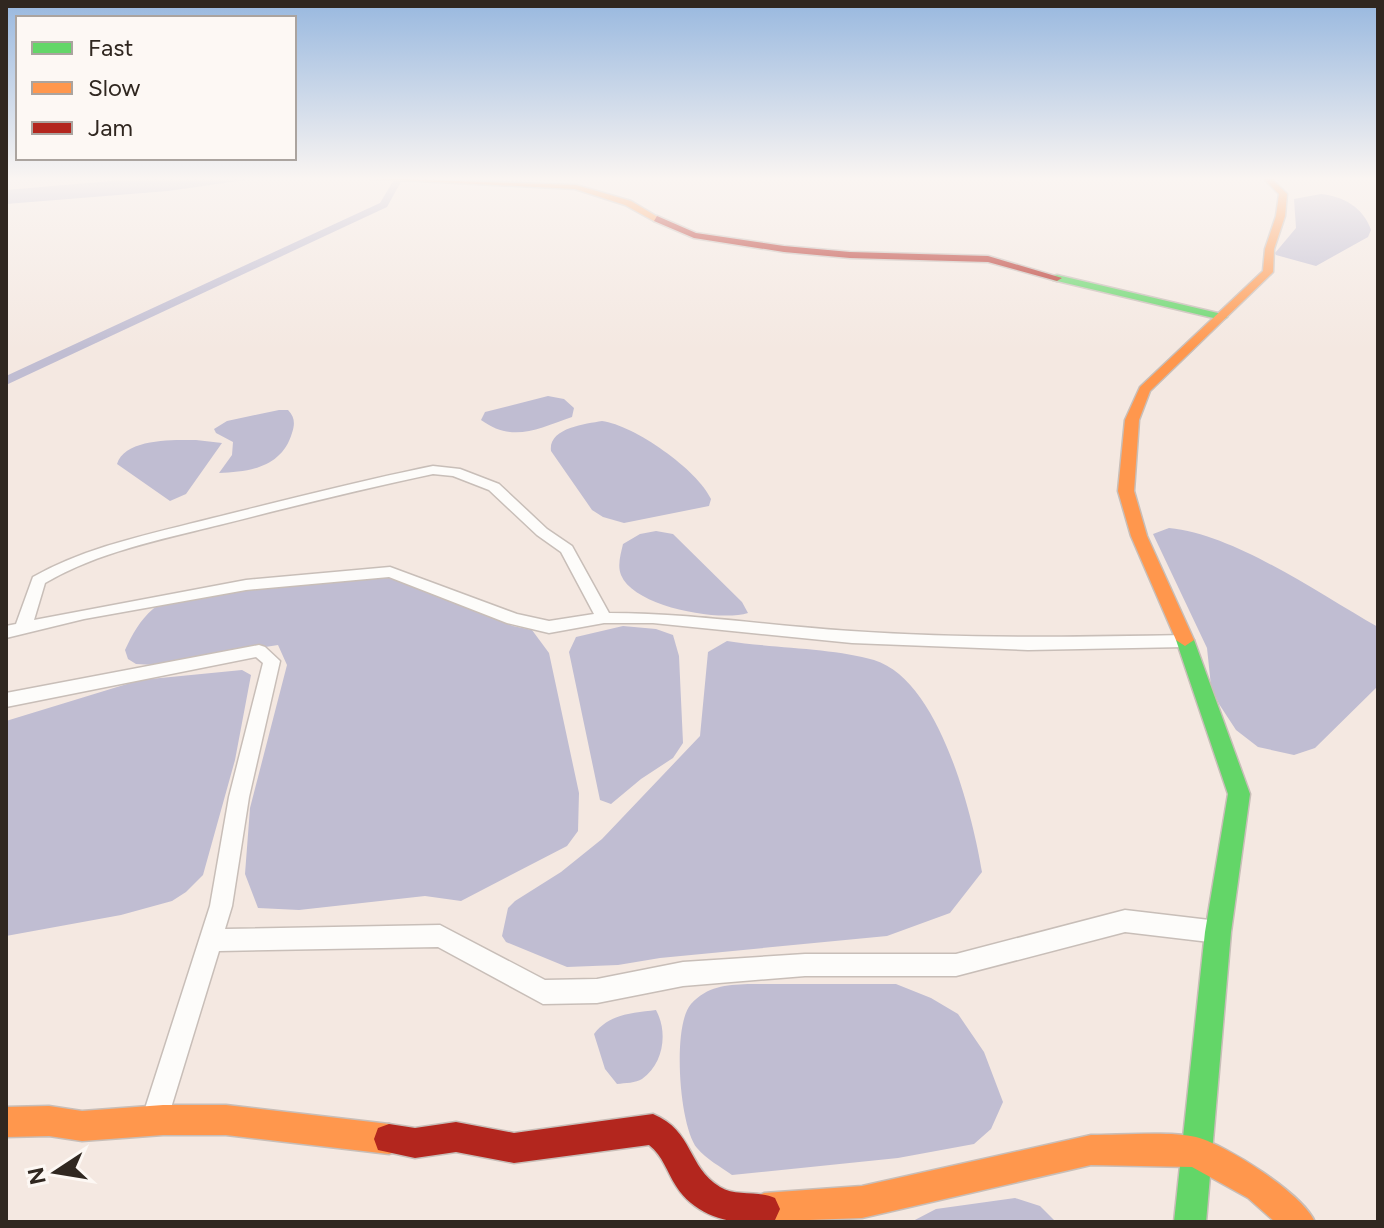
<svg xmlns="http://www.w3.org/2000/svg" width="1384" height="1228" viewBox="0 0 1384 1228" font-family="Figtree,sans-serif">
	<rect width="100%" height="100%" fill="#f4e8e1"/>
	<path fill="#c0bdd2" d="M146 178H259L168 191 6 204V190Z
		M1321 194C1343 196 1364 208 1371 230L1368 237 1316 266 1276 255 1275 253 1296 228 1294 199Z
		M548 396 564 399 574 408 572 417C537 429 513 443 481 420L485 412Z
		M279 410H288C295 417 295 424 292 433 282 467 250 472 219 473L232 455 233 442 216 433 214 429 227 421Z
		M602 421C634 425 698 470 711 499L709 506 624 523 603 517 592 510 551 451C548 428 585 424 602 421Z
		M196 440 222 443 186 494 170 501 117 464C125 438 174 440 196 440Z
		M1169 528C1237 535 1317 593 1378 627V686L1315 748 1294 755 1258 747 1236 730 1219 704 1211 686 1207 648 1153 534Z
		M656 531 673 534 742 602 748 613C719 622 634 607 621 575 617 565 621 553 623 544L640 534Z
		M388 577 513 626 532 630 549 653 579 793 578 831 567 846 461 901 425 896 299 910 258 908 245 874 250 808 287 665 278 645 154 665 136 664 128 659 125 650C132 635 140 620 153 609 180 586 346 578 388 577Z
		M623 626 656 629 673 635 679 656 683 743 673 758 641 779 611 804 600 800 569 652 576 637Z
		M727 641C770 648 834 648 874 660 939 680 972 812 982 872L950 913 887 936 660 958 618 965 567 967 506 942 502 936 508 908 515 901 561 872 602 839 700 736 708 652Z
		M242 670 251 675 235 760 203 875 186 892 172 901 121 915 6 936V721L140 680Z
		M748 984H896L931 998 958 1014 984 1052 1003 1102 991 1129 974 1144 898 1158 732 1175C721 1167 706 1159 697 1148 679 1126 672 1025 691 1004 708 986 725 985 748 984Z
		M656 1010C668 1032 664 1063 642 1079 636 1083 625 1083 617 1084L605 1069 594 1034C609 1014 632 1013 656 1010Z
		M1015 1198 1040 1206 1056 1222H911L936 1209Z"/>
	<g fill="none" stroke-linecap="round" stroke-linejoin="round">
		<path fill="#c0bdd2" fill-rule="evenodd" d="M395 178H403L387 207 6 385V376L380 203Z"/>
		<defs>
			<path id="street" d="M433 466 460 469 499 484 547 529 572 546 609 613C690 613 770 626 851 631 962 639 1074 637 1185 635L1193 641 1185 647 1028 650 852 643 653 623H604L549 633 507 623 389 577 246 590 84 619 6 638V626L16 624 33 577C88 546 151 534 213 518 286 500 359 481 433 466ZM433 474 453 476 489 490 537 535 561 552 594 614 549 621 517 614 390 567 246 580 34 620 45 583C98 552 159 540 219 525 290 507 361 489 433 474Z
				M259 645 265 647 280 661 249 797 232 906 225 929 440 925 545 980 597 979 683 962 805 954H956L1125 910 1218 921 1226 924 1229 932 1226 940 1218 943 1125 932 956 976H805L683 986 597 1003 543 1004 438 947 219 951 167 1121 163 1130 154 1134 145 1130 141 1121 210 906 229 797 263 663 256 657 6 707V693Z"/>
			<path id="fast" d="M1057 275 1222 314 1227 317 1222 320 1053 280V276Z
				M1185 634 1194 640 1250 794 1231 932 1206 1222H1174L1205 932 1228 794 1176 640Z"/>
			<path id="slow" d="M359 178 576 185 631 201 661 219 654 221 625 205 575 189Z
				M1263 178H1271L1287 194 1285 216 1274 249 1273 272 1150 391 1139 420 1134 491 1147 536 1194 640 1185 646 1176 640 1131 536 1118 491 1125 420 1140 387 1263 271 1265 249 1276 216 1279 194Z
				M163 1105H226L389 1124 400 1128 404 1139 400 1150 389 1154 226 1135H163L82 1141 49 1136 6 1137V1107L49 1106 82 1111Z
				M1091 1135C1118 1135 1173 1131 1196 1137 1227 1145 1303 1194 1315 1222H1275L1248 1198 1192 1167 1091 1165 862 1218 757 1222 753 1220 748 1209 753 1198 764 1193 862 1186Z"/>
			<path id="jam" d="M657 216 696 233 784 246 850 252 988 256 1062 278 1057 281 988 262 850 258 784 252 694 238 654 221Z
				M653 1114C694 1131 687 1167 720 1187 736 1197 758 1190 775 1198L780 1209 775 1220C739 1228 697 1219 676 1186 667 1172 663 1156 649 1145L514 1163 456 1152 415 1158 378 1150 374 1139 378 1128 389 1124 415 1128 456 1122 514 1133Z"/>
		</defs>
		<use href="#street" stroke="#c8beb8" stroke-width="3"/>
		<use href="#fast" stroke="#c8beb8" stroke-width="3"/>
		<use href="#slow" stroke="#c8beb8" stroke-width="3"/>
		<use href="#jam" stroke="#c8beb8" stroke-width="3"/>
		<use href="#street" fill="#fdfcfa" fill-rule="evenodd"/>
		<use href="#fast" fill="#63d668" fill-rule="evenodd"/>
		<use href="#slow" fill="#ff974d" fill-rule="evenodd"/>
		<use href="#jam" fill="#b3261e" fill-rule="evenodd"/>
	</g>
	<linearGradient id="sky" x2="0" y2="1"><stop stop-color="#98b8df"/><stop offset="0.51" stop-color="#faf5f2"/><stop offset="1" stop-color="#faf5f2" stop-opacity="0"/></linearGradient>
	<rect width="1384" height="350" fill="url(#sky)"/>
	<rect width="1384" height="1228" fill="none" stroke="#302720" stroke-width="16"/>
	<rect x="16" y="16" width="280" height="144" fill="#fdf8f4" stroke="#aba49f" stroke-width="2"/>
	<rect x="32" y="42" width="40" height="12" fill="#63d668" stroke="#aba49f" stroke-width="2"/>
	<text x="88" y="56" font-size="24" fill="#302720">Fast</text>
	<rect x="32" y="82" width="40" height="12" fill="#ff974d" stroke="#aba49f" stroke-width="2"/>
	<text x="88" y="96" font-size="24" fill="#302720">Slow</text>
	<rect x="32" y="122" width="40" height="12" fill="#b3261e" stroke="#aba49f" stroke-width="2"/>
	<text x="88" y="136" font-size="24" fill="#302720">Jam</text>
	<g transform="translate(56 1172) rotate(258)" stroke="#fdf8f4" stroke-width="6" paint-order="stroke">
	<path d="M0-6L14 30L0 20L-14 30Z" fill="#302720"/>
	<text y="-12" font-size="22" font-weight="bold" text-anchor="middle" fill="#302720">N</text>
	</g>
</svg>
